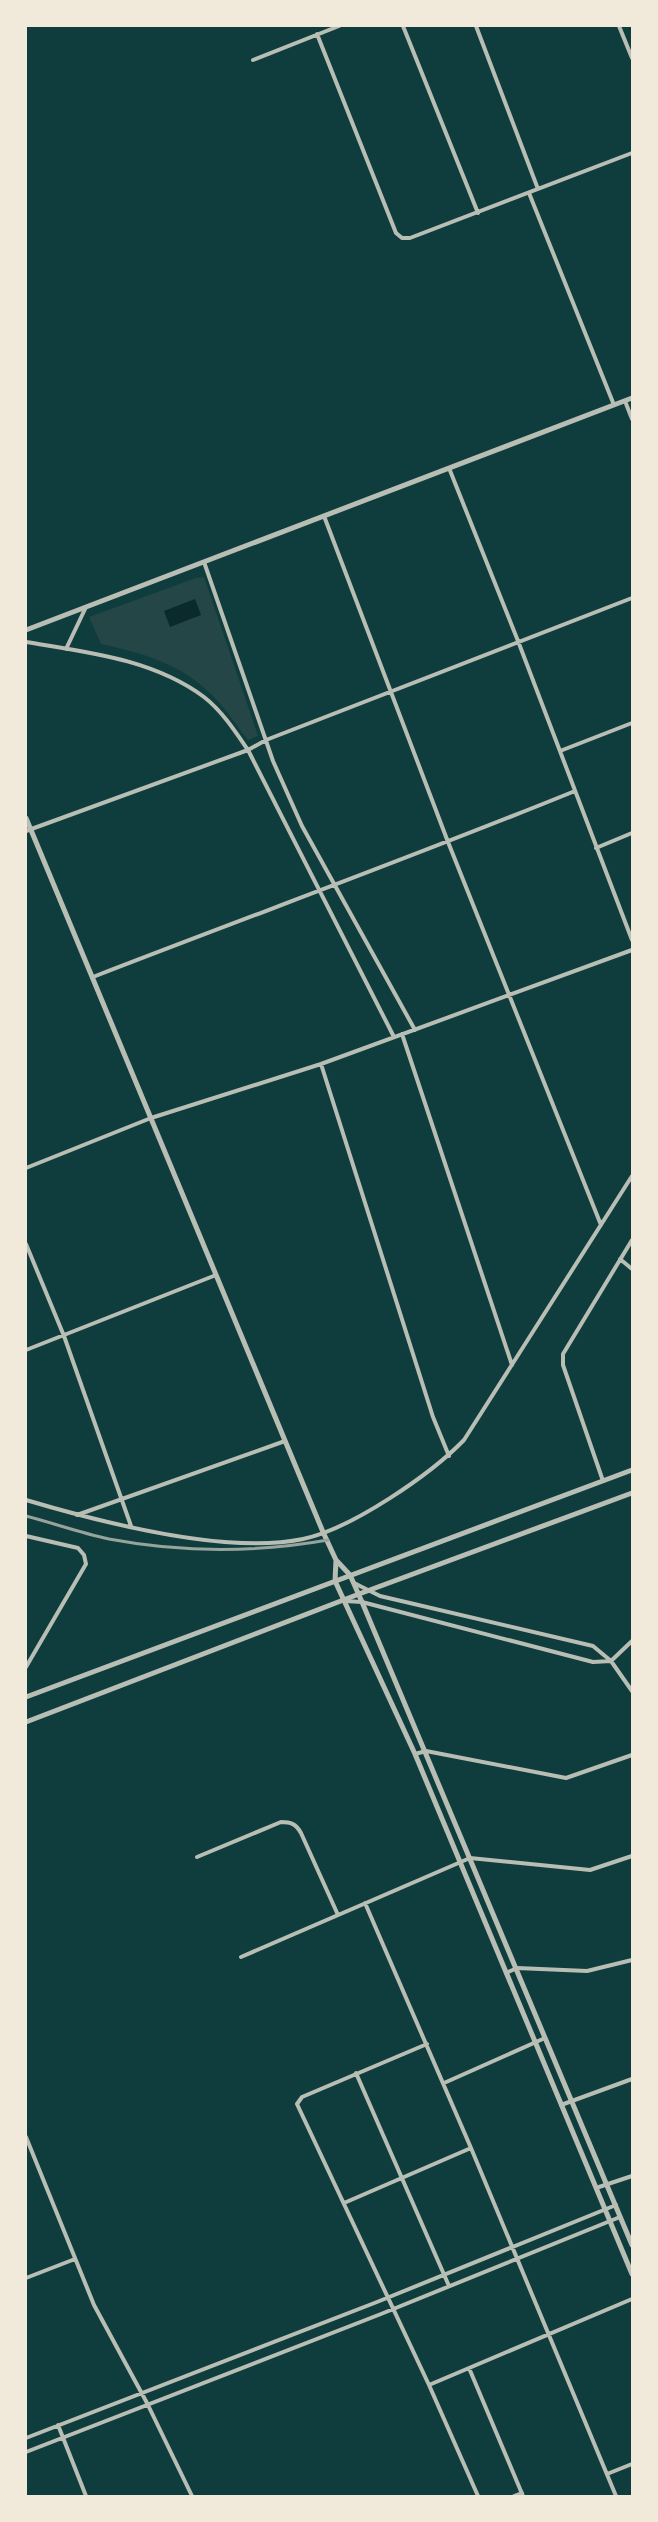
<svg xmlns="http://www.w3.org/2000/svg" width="658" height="2522" viewBox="0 0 658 2522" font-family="'PT Sans Narrow',sans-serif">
	<rect width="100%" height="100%" fill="#0f3d3e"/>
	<path fill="#244646" d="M204 577 258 736 248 740C237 726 226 709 213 696 182 664 143 653 101 644L89 617 196 578Z"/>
	<path fill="#0a2a2b" d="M195 599 201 615 170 627 164 611Z"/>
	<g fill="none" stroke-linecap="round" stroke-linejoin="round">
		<path stroke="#b8beb3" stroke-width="4" d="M403 26 478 213
			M476 26 538 189
			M619 26 632 58
			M317 34 396 233 402 238H410L632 153
			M253 60 339 26
			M529 193 614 405
			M625 401 632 419
			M449 468 518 641 632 940
			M324 516 448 842 601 1225
			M204 562 273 761 302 826 415 1030
			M26 642C86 652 153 659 204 697 222 711 235 731 248 750L394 1037
			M66 649 86 607
			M560 751 632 723
			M26 831 248 750 266 740 632 598
			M596 848 632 833
			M93 977C253 915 415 856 575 791
			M402 1034 512 1365
			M321 1064 433 1417 449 1456
			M26 1168 151 1118 321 1064 632 950
			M26 1244 64 1336 131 1526
			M620 1259 632 1269
			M26 1350 216 1275
			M603 1481 563 1365V1354L632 1240
			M26 1500C100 1522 227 1555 303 1539 351 1529 430 1475 464 1440L632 1176
			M77 1515 285 1441
			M26 1536 78 1548 84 1555 86 1564 26 1667
			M354 1583 380 1596 593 1646 611 1661 632 1691
			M345 1601 362 1602 593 1662 611 1661
			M611 1661 632 1641
			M415 1754 426 1751 566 1778 632 1755
			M197 1857 281 1822C291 1822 296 1824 301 1833L338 1915
			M365 1903 471 2148 616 2496
			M241 1957 470 1858 590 1870 632 1856
			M506 1973 517 1968 587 1971 632 1960
			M427 2044 302 2097 297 2104 429 2385 478 2496
			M356 2073 449 2286
			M444 2083 545 2038
			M561 2105 632 2079
			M26 2137 94 2305 147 2403 192 2496
			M596 2188 632 2176
			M344 2203 471 2148
			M26 2278 75 2259
			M469 2368 523 2496
			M429 2385 632 2299
			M58 2425 86 2496
			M26 2438 377 2302 616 2205
			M26 2452 381 2314 620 2217
			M607 2474 632 2464
			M514 2496 522 2493"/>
		<path stroke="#b8beb3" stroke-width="5" d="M26 630 632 398
			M26 818 323 1532 336 1560 350 1575 362 1602 632 2245
			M336 1560 335 1581 415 1754 632 2274
			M26 1697 632 1470
			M26 1722 359 1594 632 1493"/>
		<path stroke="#97a49c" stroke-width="3" d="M26 1516C53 1523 81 1533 109 1539 183 1553 254 1553 328 1540"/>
	</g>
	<rect width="658" height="2522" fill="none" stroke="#f1e9da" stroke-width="54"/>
</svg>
